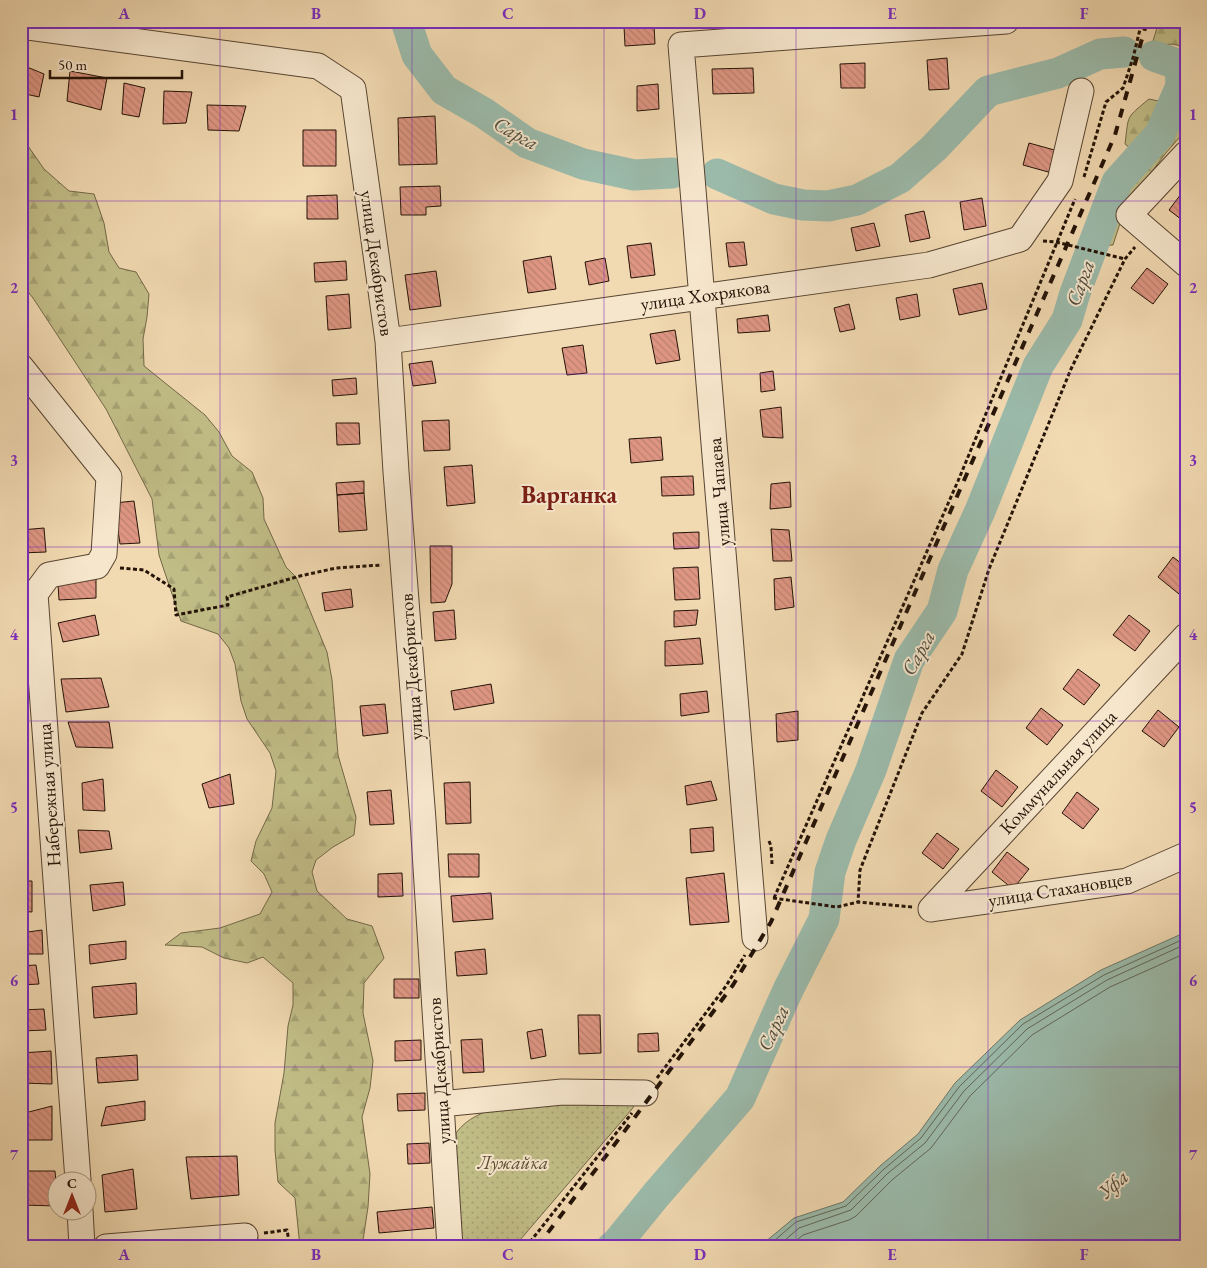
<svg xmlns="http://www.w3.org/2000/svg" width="1207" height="1268" viewBox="0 0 1207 1268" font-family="'EB Garamond',serif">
	<defs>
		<pattern id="forest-firs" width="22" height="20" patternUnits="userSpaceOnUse" patternTransform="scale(1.25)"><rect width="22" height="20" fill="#c1bd87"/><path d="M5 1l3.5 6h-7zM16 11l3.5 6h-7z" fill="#a6a273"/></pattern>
		<pattern id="park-dots" width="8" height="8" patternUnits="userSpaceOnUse" patternTransform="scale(1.25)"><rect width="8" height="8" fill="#c1bd87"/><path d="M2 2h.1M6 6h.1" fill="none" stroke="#a6a273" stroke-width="1.8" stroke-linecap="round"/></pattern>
		<pattern id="building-back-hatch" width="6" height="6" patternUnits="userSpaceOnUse" patternTransform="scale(1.25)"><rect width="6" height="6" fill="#de9683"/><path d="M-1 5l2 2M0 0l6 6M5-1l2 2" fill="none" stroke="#be8070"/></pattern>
	</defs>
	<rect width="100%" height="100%" fill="#f1d9b1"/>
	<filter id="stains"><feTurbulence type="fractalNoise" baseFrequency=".004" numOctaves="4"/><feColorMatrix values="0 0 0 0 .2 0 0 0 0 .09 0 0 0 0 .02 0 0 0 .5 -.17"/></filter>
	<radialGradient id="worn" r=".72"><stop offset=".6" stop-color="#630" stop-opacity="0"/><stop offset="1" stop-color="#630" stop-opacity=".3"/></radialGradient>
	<path fill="url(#forest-firs)" stroke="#726847" d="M1159 21H1186V51C1180 43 1168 43 1160 46L1153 41Z
		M1176 70 1183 77V100L1186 102V130L1165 154 1145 181 1132 193 1125 208 1113 245 1093 246 1087 237 1093 228 1104 223 1106 211 1103 205 1110 189C1125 183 1138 173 1140 156L1125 144C1129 114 1125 119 1149 99L1163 102C1176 92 1169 82 1176 70Z
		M21 141 28 146 44 169 69 191 94 194 104 223 109 252 119 268 136 272 149 294 147 317 143 339 144 366 205 415 219 432 232 456 252 472 263 498 264 519 286 567 296 577 327 652 332 680 338 755 356 817 354 835 333 847 316 860 312 872 317 891 347 919 372 926 384 958 364 983 363 1013 373 1061 370 1088 362 1117 370 1174 368 1207 362 1247H300L295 1198 278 1182 275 1150V1123L284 1073 288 1026 293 1005V983L263 957 247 963 224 958 202 947 165 945 181 933 220 928 260 914 272 892 264 874 251 861 256 841 272 808 276 771 270 753 247 719 241 701 235 664 229 648 218 634 181 621 159 555 152 499 106 409 33 298 21 283Z"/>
	<path fill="url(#park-dots)" stroke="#726847" d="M557 1101 636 1103 632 1109 514 1247H459L456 1133C478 1103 524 1105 557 1101Z"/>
	<path fill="#9bbaaa" stroke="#6b7769" d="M1186 932V1247H759L794 1218 843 1202 880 1166 918 1134 955 1083 1020 1020 1101 970Z"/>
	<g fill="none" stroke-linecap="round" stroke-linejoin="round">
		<path stroke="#606658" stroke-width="1" d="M767 1247 796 1222 846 1206 883 1170 921 1138 959 1087 1023 1024 1104 975 1186 938
			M777 1247 799 1228 851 1210 887 1174 925 1143 964 1091 1027 1029 1107 980 1186 944
			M788 1247 803 1235 849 1220 856 1216 892 1180 931 1148 970 1096 1032 1035 1110 987 1186 953"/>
		<path stroke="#9bbaaa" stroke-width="31" d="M406 21 417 55 444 90 484 113 527 143 583 164 634 175 672 173
			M717 174 774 199 803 205 828 206 857 200 900 178 934 148 988 91 1058 73 1100 54 1124 52
			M612 1247 617 1243 656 1195 740 1098 788 990 824 919 830 872 841 840 871 770 909 660 942 611 953 570 980 511 1038 366 1067 320 1075 293 1117 182 1160 134 1181 86 1180 65 1154 56"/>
	</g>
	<path fill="url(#building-back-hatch)" stroke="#241307" d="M654 25 655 44 625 46 624 26Z
		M947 58 949 89 929 90 927 60Z
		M865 63V88H841L840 64Z
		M27 67 44 74 39 97 21 93V84Z
		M753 68 754 93 713 94 712 69Z
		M70 71 107 78 101 110 67 101Z
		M124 83 145 88 139 117 122 114Z
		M658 84 659 109 637 111V86Z
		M164 91 192 92 186 123 163 124Z
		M207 105 246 106 239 131 208 130Z
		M435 116 437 164 399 165 398 118Z
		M303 130H336V166H303Z
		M1029 143 1058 151 1052 173 1023 165Z
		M440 186 441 206 426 207V215H401L400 187Z
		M1184 190 1186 192V223L1169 210Z
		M337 195 338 219H307V196Z
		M982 198 986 226 964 230 960 202Z
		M924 211 930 238 910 242 905 215Z
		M874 223 880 246 856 251 851 228Z
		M744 242 747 265 729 267 726 243Z
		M651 243 655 275 631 278 627 246Z
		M551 256 556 289 528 293 523 261Z
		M605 258 609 281 589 285 585 262Z
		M346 261 347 280 315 282 314 263Z
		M1147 268 1168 284 1153 304 1131 288Z
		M436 271 441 306 410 310 405 275Z
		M982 283 987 309 959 315 953 289Z
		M349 294 351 328 328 330 326 296Z
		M917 294 920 316 900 320 896 298Z
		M849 304 855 329 840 332 834 308Z
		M768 315 770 331 738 333 737 319Z
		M675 330 680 360 656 364 650 334Z
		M583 345 587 373 567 375 562 348Z
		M432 361 436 383 413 386 409 364Z
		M773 371 775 390 761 392 760 373Z
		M356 378 357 394 333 396 332 380Z
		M781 407 783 438 763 437 760 410Z
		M449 420 450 450 424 451 422 421Z
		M336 423H359L360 444 337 445Z
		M661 437 663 460 631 463 629 439Z
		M472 465 475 503 447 506 444 467Z
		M693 476 694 495 662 496 661 477Z
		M364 481V493L337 495 336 483Z
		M790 482 791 507 770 509 771 484Z
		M364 493 367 530 339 532 337 495Z
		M134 501 140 543 120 544 114 503Z
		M44 528 46 552 21 553V530Z
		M771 529 789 530 792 561H773Z
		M699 532V548L674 549 673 533Z
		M430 546H452V584L445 602 431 603Z
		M1173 557 1186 567V585L1179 594 1158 577Z
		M698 567 700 599 675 600 673 568Z
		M791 577 794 607 775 610 774 579Z
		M96 579V598L59 600 58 584Z
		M351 589 353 607 325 611 322 593Z
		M454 610 456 639 435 641 433 612Z
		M698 610 696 625 674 627V611Z
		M95 615 99 635 63 642 58 623Z
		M1129 615 1150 631 1135 651 1113 635Z
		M700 638 703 664 665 666V641Z
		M1078 669 1100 685 1084 705 1063 689Z
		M101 678 109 707 66 712 61 679Z
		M491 684 494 703 454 710 451 691Z
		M707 691 709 712 681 716 680 694Z
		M385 704 388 733 363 736 360 706Z
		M1041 708 1063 725 1047 745 1026 728Z
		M1158 710 1179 727 1164 747 1142 731Z
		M798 711V740L777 742 776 714Z
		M68 722H109L113 748 76 747Z
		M21 760H22L25 802H21Z
		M996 770 1018 787 1002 807 981 791Z
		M230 774 234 804 209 808 202 784Z
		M103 779 105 811 83 810 82 783Z
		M711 781 717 800 687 805 685 786Z
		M470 782 471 823 446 824 444 783Z
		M391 790 394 824 370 825 367 792Z
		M1077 792 1099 809 1083 829 1062 813Z
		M21 823H23L25 855 21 856Z
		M713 827 714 851 691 853 690 829Z
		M78 830 109 831 112 849 80 853Z
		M937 833 959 849 943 869 922 853Z
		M1007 852 1029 869 1013 889 992 872Z
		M448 854H479V877H449Z
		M402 873 403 896 378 897V874Z
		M724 873 729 922 690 925 686 878Z
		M21 881H32V912L21 911Z
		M123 882 125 905 93 911 90 885Z
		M491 893 493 919 453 922 451 896Z
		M42 930 43 954H21V933Z
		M126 941V959L90 964 89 945Z
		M485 949 487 974 457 976 455 952Z
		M36 965 39 984 21 985V966Z
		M394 979H419V998H394Z
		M136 983 137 1014 94 1018 92 987Z
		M44 1009 46 1030 21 1031V1010Z
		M578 1015H600L601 1053 579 1054Z
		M542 1029 546 1056 531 1059 527 1032Z
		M658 1033 659 1051 638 1052V1034Z
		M482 1039 484 1072 463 1073 461 1040Z
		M421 1040V1060L395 1061V1041Z
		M51 1051 52 1084 21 1083V1053Z
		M137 1055 138 1080 98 1083 96 1058Z
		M425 1093V1110L398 1111 397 1094Z
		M145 1101V1120L101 1126 106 1107Z
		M52 1106V1140H23L21 1114Z
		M429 1143 430 1163 408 1164 407 1144Z
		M237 1156 239 1195 191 1199 186 1157Z
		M133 1169 137 1209 105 1212 102 1175Z
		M21 1171H55L58 1206 21 1205Z
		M432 1207 434 1228 379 1233 377 1212Z"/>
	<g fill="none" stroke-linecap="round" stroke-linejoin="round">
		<defs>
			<path id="minor" d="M21 26 318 66 353 89 388 341 396 472 423 820 450 1247
				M1186 154 1129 215 1186 264
				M388 341 929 265 1020 239 1060 181 1081 91
				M21 367 109 477 104 554 97 566 49 575 35 594 78 1180
				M931 909 1186 636
				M931 909 1127 881 1186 855
				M755 938 681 45 1006 21
				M441 1104 562 1092 645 1093
				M80 1210 82 1247
				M106 1247 245 1236"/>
		</defs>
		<use href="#minor" stroke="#574432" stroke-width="27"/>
		<path stroke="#241307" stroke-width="3" stroke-dasharray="4 2.5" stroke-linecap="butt" d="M1084 177 1106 102 1123 88 1133 58 1142 21
			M1043 241 1056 242 1125 259
			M120 568 144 570 174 589 176 615 228 605 227 597 300 576 336 568 382 565
			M769 841 771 846 772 864
			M773 898 837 907 858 902
			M774 898 958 481 1075 199
			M912 907 858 902 860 870 922 713 962 654 989 569 1071 369 1125 259 1135 247
			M657 1078 726 986 745 955
			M264 1233 287 1230 290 1247
			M526 1247 632 1113"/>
		<use href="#minor" stroke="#f6e6cc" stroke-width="25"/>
		<path stroke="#241307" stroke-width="4" stroke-dasharray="9 9" stroke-linecap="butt" d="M537 1247 612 1148 733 985 771 922 1115 135 1147 21"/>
	</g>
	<path fill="none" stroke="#7b2cbf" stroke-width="1" stroke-opacity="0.55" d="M220 21V1247M412 21V1247M604 21V1247M796 21V1247M988 21V1247M21 201H1186M21 374H1186M21 547H1186M21 721H1186M21 894H1186M21 1067H1186"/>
	<g text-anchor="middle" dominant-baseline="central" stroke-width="4" stroke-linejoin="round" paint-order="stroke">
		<g font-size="19" fill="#241307" stroke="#f6e6cc">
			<text transform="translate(377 263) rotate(82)">улица Декабристов</text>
			<text transform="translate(705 295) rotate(-8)">улица Хохрякова</text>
			<text transform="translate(719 492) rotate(-95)">улица Чапаева</text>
			<text transform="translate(411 667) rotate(-94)">улица Декабристов</text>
			<text transform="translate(1058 772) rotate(-47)">Коммунальная улица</text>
			<text transform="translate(49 795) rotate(-94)">Набережная улица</text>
			<text transform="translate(1060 889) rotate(-9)">улица Стахановцев</text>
			<text transform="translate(439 1071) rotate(-94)">улица Декабристов</text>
		</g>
		<g font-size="19" font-style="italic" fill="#5b4e34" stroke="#f6e6cc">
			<text x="513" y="1162">Лужайка</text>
		</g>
		<g font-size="20" font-style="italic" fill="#4e4d40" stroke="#f6e6cc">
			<text transform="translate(516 133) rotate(29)">Сарга</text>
			<text transform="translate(1080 283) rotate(-70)">Сарга</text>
			<text transform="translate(918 653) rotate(-61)">Сарга</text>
			<text transform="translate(773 1028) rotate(-65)">Сарга</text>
			<text transform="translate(1113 1184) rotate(-41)">Уфа</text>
		</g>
		<g font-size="24" font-weight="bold" fill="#7a1f14" stroke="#f6e6cc">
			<text x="569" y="494">Варганка</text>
		</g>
	</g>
	<rect width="1207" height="1268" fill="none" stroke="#f1d9b1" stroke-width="55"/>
	<g transform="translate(72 1196)"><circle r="24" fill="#f6e6cc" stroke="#a2927d"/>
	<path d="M0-4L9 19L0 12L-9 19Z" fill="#8f2418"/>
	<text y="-8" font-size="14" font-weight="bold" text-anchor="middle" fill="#241307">С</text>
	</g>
	<path d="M50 70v8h132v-8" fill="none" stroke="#241307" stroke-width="2.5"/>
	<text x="58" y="70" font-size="15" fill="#241307" stroke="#f6e6cc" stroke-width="4" paint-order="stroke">50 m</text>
	<rect x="28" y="28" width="1152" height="1212" fill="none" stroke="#7b2cbf" stroke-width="2"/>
	<g font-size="16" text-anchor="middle" font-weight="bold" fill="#7b2cbf">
		<text x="124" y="19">A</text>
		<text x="316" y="19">B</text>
		<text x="508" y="19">C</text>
		<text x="700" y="19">D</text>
		<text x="892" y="19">E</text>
		<text x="1084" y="19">F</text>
		<text x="14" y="120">1</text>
		<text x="1193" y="120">1</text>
		<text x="14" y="293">2</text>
		<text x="1193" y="293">2</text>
		<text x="14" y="466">3</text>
		<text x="1193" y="466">3</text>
		<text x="14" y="640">4</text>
		<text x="1193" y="640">4</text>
		<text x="14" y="813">5</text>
		<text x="1193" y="813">5</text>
		<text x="14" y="986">6</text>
		<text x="1193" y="986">6</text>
		<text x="14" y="1160">7</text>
		<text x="1193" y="1160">7</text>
		<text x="124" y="1260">A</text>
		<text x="316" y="1260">B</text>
		<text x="508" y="1260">C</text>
		<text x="700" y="1260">D</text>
		<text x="892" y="1260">E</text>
		<text x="1084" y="1260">F</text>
	</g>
	<rect width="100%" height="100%" filter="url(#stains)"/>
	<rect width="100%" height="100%" fill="url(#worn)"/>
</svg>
